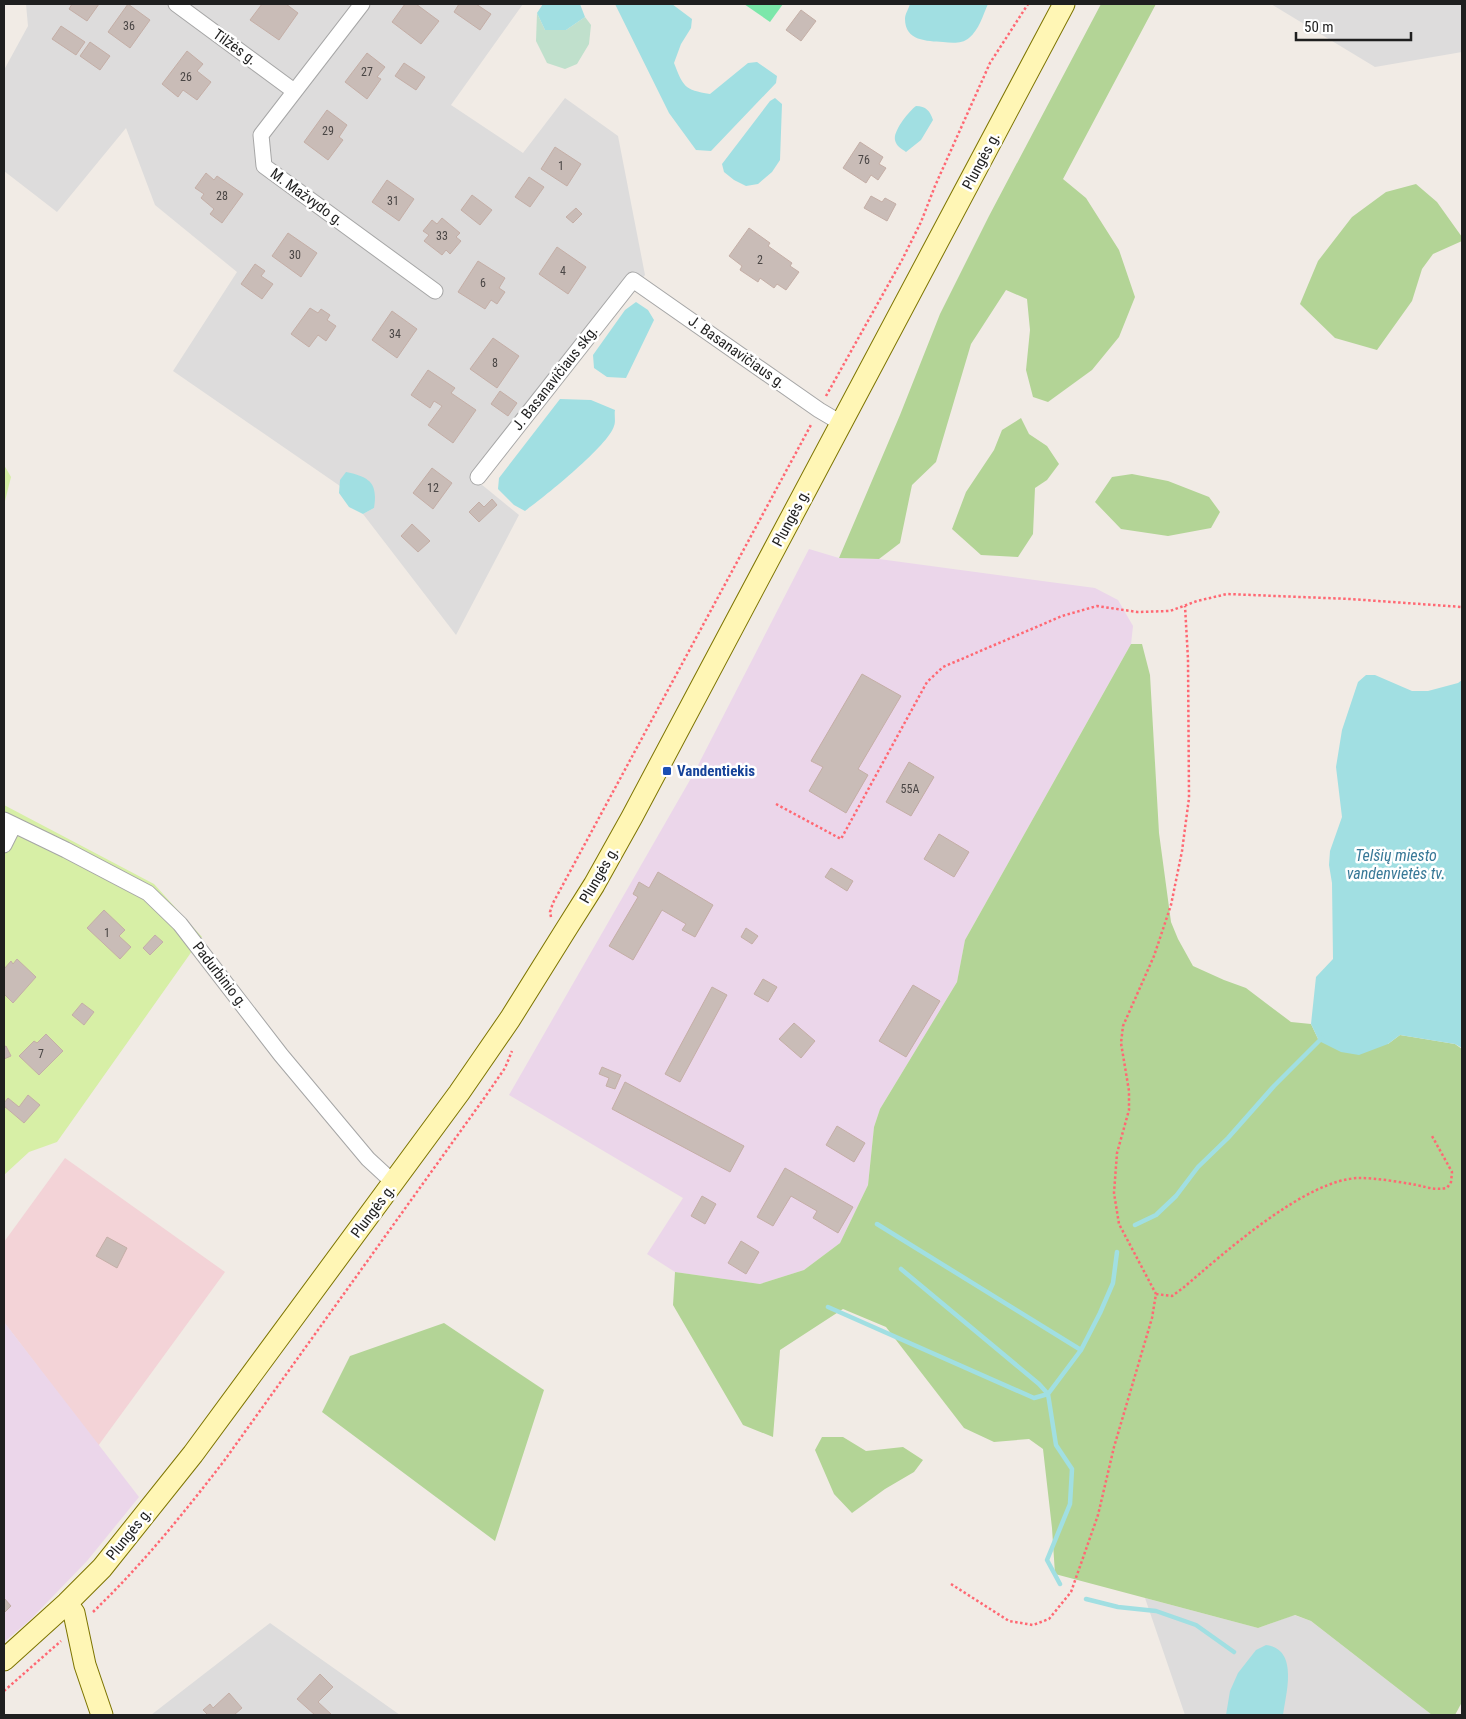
<svg xmlns="http://www.w3.org/2000/svg" width="1466" height="1719" viewBox="0 0 1466 1719" font-family="'Roboto Condensed',sans-serif">
	<rect width="100%" height="100%" fill="#f1ebe5"/>
	<path fill="#dddcdc" d="M26 4H523L451 105 523 153 565 98 618 136 645 275 481 484 519 515 456 635 363 514 374 508 340 480V486L173 371 237 272 155 205 126 128 57 212 4 171V70L28 26Z
		M1271 4H1462V52L1375 67Z
		M1145 1598 1258 1628 1294 1615 1311 1621 1432 1715H1185Z
		M270 1623 400 1715H151Z"/>
	<path fill="#f3d3d7" d="M65 1158 225 1272 98 1446 4 1322V1242Z"/>
	<path fill="#ebd6ea" d="M809 549 839 558 879 559 1095 588 1118 600 1133 626 1131 644 965 940 957 982 880 1109 874 1127 868 1185 840 1243 804 1270 760 1284 675 1272 647 1254 683 1198 509 1095 694 773Z
		M4 1322 139 1497 87 1561 29 1621 4 1642Z"/>
	<path fill="#d7efa6" d="M4 465 11 477 4 505Z
		M4 805 154 884 202 937 57 1142 29 1152 4 1175Z"/>
	<path fill="#b3d496" d="M1101 4H1156L1063 179 1086 198 1119 250 1135 297 1119 337 1092 370 1048 402 1033 397 1026 370 1030 330 1027 299 1006 290 971 344 936 462 912 485 900 543 879 559 839 558 900 415 940 314 989 216Z
		M1416 184 1437 202 1462 237V241L1433 254 1422 269 1412 301 1377 350 1335 338 1300 304 1318 261 1352 217 1386 192Z
		M1021 418 1029 434 1047 446 1059 464 1047 480 1035 488 1033 534 1018 557 981 555 952 529 966 492 994 450 1002 430Z
		M1132 474 1168 481 1209 497 1220 512 1211 528 1168 536 1121 529 1095 502 1112 477Z
		M1131 644H1142L1150 675 1159 833 1171 922 1178 939 1193 966 1224 980 1246 988 1291 1022 1311 1024 1319 1041 1388 1044 1400 1035 1455 1044 1462 1049V1702L1455 1715H1432L1311 1621 1295 1615 1258 1628 1055 1574 1052 1528 1043 1449 1029 1439 994 1442 964 1428 886 1327 843 1309 780 1350 773 1437 743 1425 673 1305 675 1272 760 1284 804 1270 840 1243 868 1185 874 1127 880 1109 957 982 965 940Z
		M444 1323 544 1390 495 1541 322 1412 350 1356Z
		M822 1437H843L866 1451 903 1447 923 1460 914 1472 885 1489 852 1513 834 1494 815 1450Z"/>
	<path fill="#c0e0cc" d="M537 13 545 30H566L585 17 591 25 589 44 577 64 565 69 547 63 536 41Z"/>
	<path fill="#7ce7aa" d="M744 4H783L770 22Z"/>
	<path fill="#a1dfe2" d="M543 4H580L585 17 566 30H545L537 13Z
		M615 4H672L692 19 691 28 681 44 674 63C683 86 684 90 710 94L748 63 757 62 777 76 776 83 711 151 696 150 669 113Z
		M910 4H988C983 15 979 30 969 38 962 44 952 43 943 42 927 41 905 41 905 19 905 14 909 8 910 4Z
		M775 98 782 104 780 160 772 172 758 184 746 186 734 180 724 172 722 164 770 101Z
		M916 106C926 106 930 111 933 120L921 140 906 152C902 149 896 146 895 140 893 131 909 111 916 106Z
		M636 302 648 310 654 320 626 378 607 377 594 368 593 355 625 310Z
		M560 399 591 400 615 410C614 415 616 421 614 426 609 445 543 498 525 511L514 505 498 489 499 478Z
		M346 472C370 477 378 483 374 508L363 514 349 507 339 493 340 480Z
		M1366 675H1375L1412 691H1428L1458 683 1462 680V1048L1455 1044 1400 1035 1388 1044 1359 1055 1341 1052 1319 1041 1311 1024 1316 977 1333 959 1332 883 1329 865 1330 851 1342 817 1336 767 1342 730 1358 682Z
		M1266 1645C1299 1649 1286 1693 1283 1715H1226L1230 1691 1238 1673 1256 1650Z"/>
	<g fill="none" stroke-linecap="round" stroke-linejoin="round">
		<path stroke="#a1dfe2" stroke-width="4.5" d="M877 1224 1081 1350
			M1135 1225 1156 1215 1176 1196 1198 1167 1228 1138 1274 1086 1322 1038
			M828 1307 1034 1398 1048 1394 1039 1384 901 1269
			M1060 1584 1047 1560 1070 1504 1072 1469 1056 1445 1048 1394 1081 1350 1100 1313 1113 1283 1117 1252
			M1086 1599 1118 1607 1156 1611 1196 1625 1234 1652"/>
	</g>
	<path fill="#c9bcb7" stroke="#c4aea6" d="M72 4H99L87 21 69 9Z
		M128 4 150 20 130 48 108 32Z
		M262 4H286L298 13 279 40 250 20Z
		M405 4H416L439 21 421 44 392 22Z
		M459 4H476L491 14 480 30 454 12Z
		M801 10 816 21 801 41 786 30Z
		M61 26 85 42 76 55 52 39Z
		M90 42 110 56 100 70 80 56Z
		M187 51 203 64 197 71 211 82 197 100 183 90 178 97 162 84Z
		M367 53 385 67 377 77 381 79 367 99 345 82Z
		M404 63 425 77 416 90 395 76Z
		M327 110 347 125 339 137 343 140 328 160 304 142Z
		M860 142 883 157 879 164 886 168 878 180 871 175 866 183 843 168Z
		M555 147 581 164 567 186 541 169Z
		M206 173 214 180 217 176 243 194 222 223 210 214 214 209 201 198 204 194 195 188Z
		M529 177 544 187 530 207 515 197Z
		M387 180 414 199 399 221 372 202Z
		M472 195 492 210 480 225 461 210Z
		M871 196 882 202 885 198 896 204 887 221 864 208Z
		M576 208 582 214 573 223 566 217Z
		M442 218 460 233 456 237 461 241 450 254 446 250 442 255 424 241 429 235 423 231 432 220 437 224Z
		M749 228 770 243 768 246 792 263 790 266 799 272 786 290 777 284 774 288 760 278 758 282 740 270 742 266 729 256Z
		M288 233 317 253 301 277 272 256Z
		M557 247 586 267 568 294 539 274Z
		M478 261 505 278 499 288 505 292 497 304 491 300 485 309 458 292Z
		M255 264 265 271 261 276 273 284 262 299 241 284Z
		M310 308 318 313 321 309 330 315 327 320 336 326 326 341 318 335 309 347 291 334Z
		M392 311 417 329 397 358 372 340Z
		M493 338 519 356 497 388 470 369Z
		M428 370 455 388 451 393 476 410 453 443 428 425 442 406 434 401 430 408 411 395Z
		M500 391 517 403 508 416 491 404Z
		M432 468 452 483 433 509 413 493Z
		M492 499 497 505 479 522 469 512 479 502 484 507Z
		M412 524 430 541 418 552 401 536Z
		M862 674 901 696 858 769 868 775 846 813 809 791 823 767 811 761Z
		M909 762 934 777 911 816 886 802Z
		M939 834 969 852 954 877 924 859Z
		M831 868 853 881 847 891 825 877Z
		M658 872 713 905 695 937 682 930 686 924 662 910 633 960 609 946 638 897 633 894 639 882 649 888Z
		M104 910 125 930 119 936 131 947 120 959 87 928Z
		M746 928 758 936 752 944 741 937Z
		M155 935 163 942 150 955 143 948Z
		M17 959 36 977 13 1003 4 994V969L11 961 13 964Z
		M763 979 777 987 768 1002 754 994Z
		M913 985 940 1001 906 1057 879 1041Z
		M712 987 727 995 680 1082 665 1074Z
		M82 1003 94 1012 84 1025 72 1015Z
		M794 1023 815 1041 801 1058 779 1039Z
		M46 1034 63 1051 39 1075 19 1056 34 1041 37 1043Z
		M6 1046 11 1056 4 1059V1047Z
		M602 1067 621 1075 615 1089 606 1086 609 1078 599 1074Z
		M625 1082 744 1146 730 1172 612 1109Z
		M28 1095 40 1105 24 1123 4 1106V1103L8 1098 19 1107Z
		M837 1126 865 1143 854 1162 826 1145Z
		M785 1168 853 1207 838 1233 813 1218 817 1211 791 1196 773 1226 757 1217Z
		M702 1196 716 1204 705 1224 691 1216Z
		M107 1237 127 1248 117 1268 96 1256Z
		M741 1241 759 1252 746 1274 728 1263Z
		M4 1598 11 1606 4 1613Z
		M320 1674 333 1687 318 1702 332 1715H315L297 1699Z
		M229 1693 242 1708 234 1715H208L203 1710 210 1704 213 1708Z"/>
	<g fill="none" stroke-linecap="round" stroke-linejoin="round">
		<defs>
			<path id="street" d="M176 4 294 91
				M362 4 261 135 264 166 435 291
				M478 477 633 280 819 410 841 423
				M4 820 66 850 148 893 180 924 281 1055 368 1159 394 1183
				M4 845 14 825"/>
			<path id="secondary" d="M67 1603 74 1613 85 1665 102 1715
				M4 1660 67 1603 102 1568 193 1454 459 1093 510 1019 565 931 594 885 632 817 1064 4"/>
		</defs>
		<use href="#street" stroke="#a6a6a6" stroke-width="17"/>
		<use href="#secondary" stroke="#7d7400" stroke-width="23"/>
		<path stroke="#ff6873" stroke-width="2.5" stroke-dasharray="2.5 2.5" stroke-linecap="butt" d="M826 396 902 260 921 222 935 186 990 63 1028 4
			M776 804 841 839 927 682 943 667 1062 616 1097 606 1137 612 1170 611 1197 601 1227 594 1350 599 1462 607
			M551 917 550 912 553 903 812 423
			M1156 1294 1172 1296 1183 1288C1223 1254 1307 1178 1360 1178 1378 1178 1399 1182 1417 1185 1429 1188 1435 1190 1447 1188L1451 1182 1452 1172 1432 1136
			M951 1584 1009 1621 1033 1625 1049 1619 1071 1592 1098 1515 1114 1447 1152 1318 1156 1294 1119 1224 1114 1193 1117 1153 1129 1110V1091L1121 1043 1123 1026 1154 956 1171 905 1182 851 1189 798 1188 659 1185 606
			M93 1612C142 1565 183 1514 224 1461L485 1097 505 1068 512 1051
			M4 1691 61 1641"/>
		<use href="#street" stroke="#fff" stroke-width="15"/>
		<use href="#secondary" stroke="#fff6b5" stroke-width="21"/>
	</g>
	<rect fill="#1a4fb4" stroke="#fff" stroke-width="2" x="662" y="766" width="10" height="10" rx="2.5"/>
	<g text-anchor="middle" dominant-baseline="central" stroke-width="5" stroke-linejoin="round" paint-order="stroke">
		<g font-size="12" fill="#4a4645">
			<text x="129" y="26">36</text>
			<text x="367" y="72">27</text>
			<text x="186" y="77">26</text>
			<text x="328" y="131">29</text>
			<text x="864" y="160">76</text>
			<text x="561" y="166">1</text>
			<text x="222" y="196">28</text>
			<text x="393" y="201">31</text>
			<text x="442" y="236">33</text>
			<text x="295" y="255">30</text>
			<text x="760" y="260">2</text>
			<text x="563" y="271">4</text>
			<text x="483" y="283">6</text>
			<text x="395" y="334">34</text>
			<text x="495" y="363">8</text>
			<text x="433" y="488">12</text>
			<text x="910" y="789">55A</text>
			<text x="107" y="933">1</text>
			<text x="41" y="1054">7</text>
		</g>
		<g font-size="15" fill="#1f1f1f" stroke="#fff">
			<text transform="translate(235 47) rotate(36)">Tilžės g.</text>
			<text transform="translate(981 161) rotate(-62)">Plungės g.</text>
			<text transform="translate(307 197) rotate(36)">M. Mažvydo g.</text>
			<text transform="translate(737 352) rotate(35)">J. Basanavičiaus g.</text>
			<text transform="translate(555 378) rotate(-52)">J. Basanavičiaus skg.</text>
			<text transform="translate(791 518) rotate(-62)">Plungės g.</text>
			<text transform="translate(599 875) rotate(-60)">Plungės g.</text>
			<text transform="translate(220 975) rotate(52)">Padurbinio g.</text>
			<text transform="translate(373 1211) rotate(-53)">Plungės g.</text>
			<text transform="translate(129 1534) rotate(-51)">Plungės g.</text>
		</g>
		<g font-size="15" font-weight="bold" fill="#164399" stroke="#fff" text-anchor="start">
			<text x="677" y="771">Vandentiekis</text>
		</g>
		<g font-size="16" font-style="italic" fill="#387897" stroke="#fff">
			<text x="1396" y="855">Telšių miesto<tspan x="1396" dy="18">vandenvietės tv.</tspan></text>
		</g>
	</g>
	<rect width="1466" height="1719" fill="none" stroke="#1f1f1f" stroke-width="10"/>
	<path d="M1296 32v8h115v-8" fill="none" stroke="#1f1f1f" stroke-width="2.5"/>
	<text x="1304" y="32" font-size="15" fill="#1f1f1f" stroke="#ffffff" stroke-width="4" paint-order="stroke">50 m</text>
</svg>
